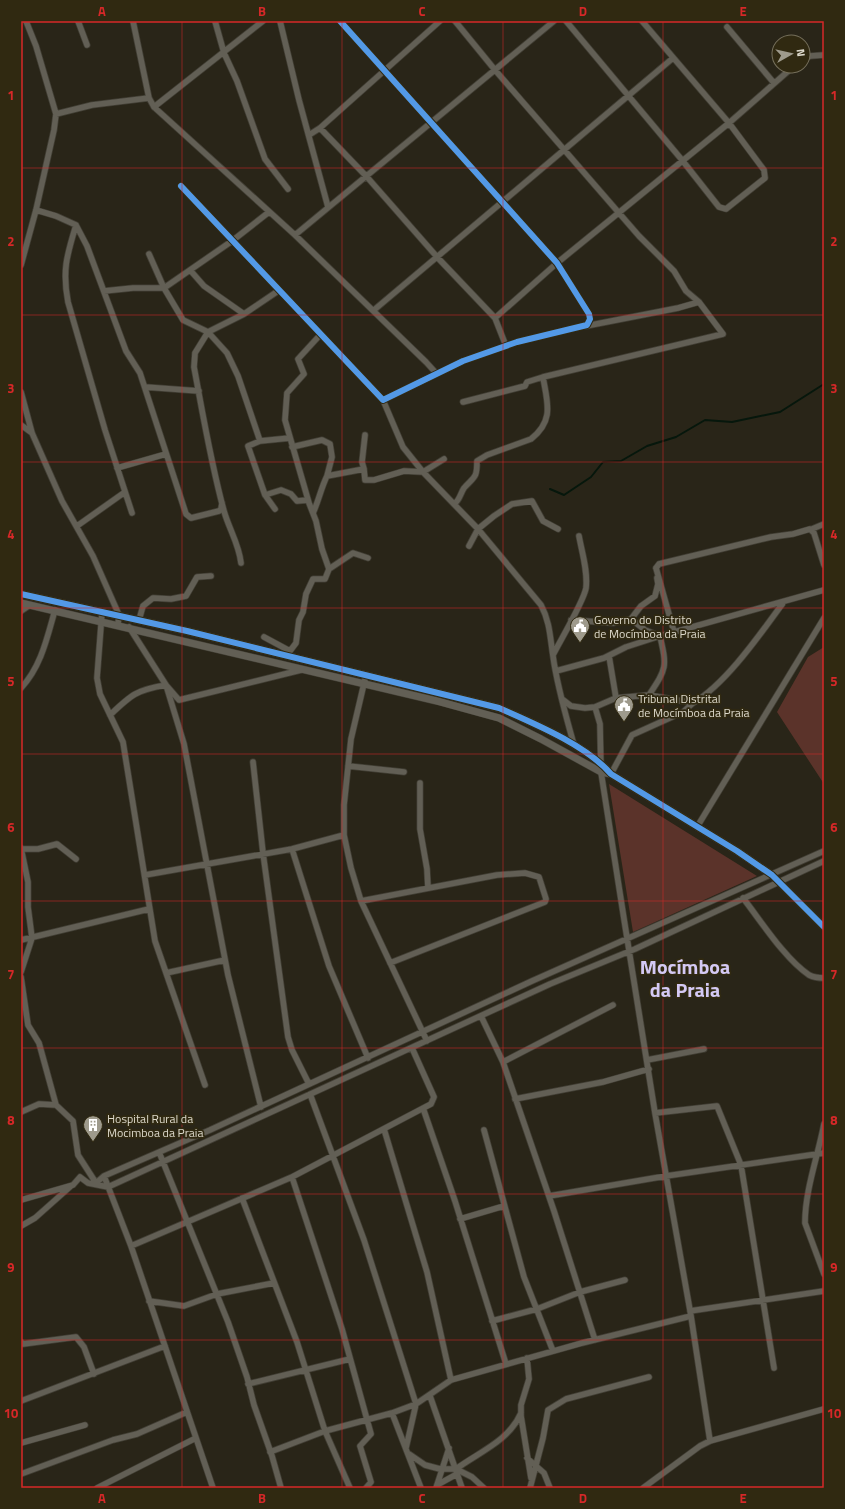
<svg xmlns="http://www.w3.org/2000/svg" width="845" height="1509" viewBox="0 0 845 1509" font-family="'Titillium Web',sans-serif">
	<rect width="100%" height="100%" fill="#292518"/>
	<path fill="#5b332a" d="M824 647V784L777 712 808 657Z
		M609 784 757 876 633 932Z"/>
	<g fill="none" stroke-linecap="round" stroke-linejoin="round">
		<path stroke="#06170c" stroke-width="2" d="M550 489 564 495 591 477 603 462 621 461 647 446 676 437 705 420 732 422 780 412 824 384"/>
		<defs>
			<path id="minor" d="M78 21 87 45
				M133 21 149 98 154 107 295 235 426 362 436 373
				M215 21 224 53 237 81 265 159 288 189
				M280 21 299 100 328 207
				M455 21 495 70 639 236 674 271 686 291 699 302
				M566 21 682 160 719 207 726 209 765 178 764 170 729 123 642 21
				M727 27 774 83
				M803 60 810 56 824 55
				M154 107 263 21
				M56 114 92 105 149 98
				M320 128 367 177 438 258 495 318 506 346
				M309 135 320 128 440 21
				M181 186 383 400 463 361 517 342 587 325 590 319 589 314 557 263 340 21
				M36 210 56 216 76 225 87 246 126 351 140 373 186 514 191 518 219 511 221 509 222 503
				M76 225C67 255 62 270 68 302L105 430 132 513
				M295 235 554 21
				M149 254 164 288 232 241 269 212
				M21 265 36 210 54 130 56 114 36 46 26 21
				M190 270 204 286 244 314
				M104 291 133 288H164L183 320 208 332 195 353 194 367C203 415 211 464 224 511 229 529 239 544 241 563
				M374 310 673 58
				M495 318 557 263 729 123 794 66
				M320 335 298 359 304 374 287 393 285 420 309 503 316 521 322 549 329 569
				M145 387 199 391
				M21 392 32 433 62 501 93 556 119 615 118 624
				M383 400 403 447 423 472 478 529 541 605C550 622 550 637 553 656 557 686 566 716 574 745
				M463 402 525 386 527 382 543 377 723 334 699 302 678 308 586 326
				M21 425 32 433
				M260 441 290 438
				M292 447 322 440 330 444 332 457 327 476
				M117 468 166 454
				M364 469 362 462 365 435
				M265 495 281 490 291 494 297 501 308 500
				M454 504C460 500 460 494 464 488 475 476 477 478 477 461L487 455 531 439C555 420 547 402 543 377
				M275 509 265 495 248 446 260 441 238 376 227 353 208 332 244 314 278 291
				M313 513C319 500 321 488 327 476L364 469 365 480H374L404 471 423 472 444 459
				M77 526 125 492
				M812 529 824 524
				M469 546 478 529 494 516 512 504 532 501 543 521 558 529
				M656 568 659 564 771 537 793 534 810 529 814 533 824 565
				M656 568 674 632
				M21 611 30 605
				M102 612 97 678 100 694 123 742 155 941 205 1085
				M631 619 641 606 655 596 658 584 657 578
				M139 620 143 606 153 598 171 599 186 596 197 577 211 576
				M571 620 613 623 631 619 645 630 660 636C667 667 667 668 649 695
				M129 627 166 685 184 744 228 975 261 1107
				M264 637 290 651 296 643 299 620 303 612 306 594 313 579H325L329 569 353 553 368 558
				M553 655C560 641 584 601 586 588 588 571 582 553 579 536
				M609 656 616 698
				M556 671 604 658 626 647 660 636 824 590
				M366 675 351 739 344 805V835L351 868 361 901 427 1041
				M21 688C41 667 47 638 55 610
				M562 699 571 706 585 708 595 707 616 698 649 695 693 703C726 684 761 633 783 603
				M595 707 600 724 601 772 624 919 655 1113 691 1316 710 1441
				M110 715C131 695 136 690 166 685L179 700 301 670
				M253 762 263 853 288 1037 292 1050 309 1084
				M348 766 404 772
				M611 774 632 735 683 712 693 703
				M420 783V829L427 869 428 888
				M697 827 824 618
				M21 848 28 882V907L32 938 21 972
				M22 849H38L57 844 76 859
				M292 849 329 966 368 1058
				M145 875 292 849 344 835
				M743 898C761 921 785 959 809 975 813 977 819 978 824 978
				M361 901 497 875 525 873 539 877 546 899 545 902 390 963
				M21 940 149 909
				M166 973 225 960
				M21 977 28 1025 39 1043 56 1105 73 1121 78 1155 96 1183
				M481 1016 503 1062 554 1211 595 1340
				M647 1060 704 1049
				M503 1062 613 1005
				M310 1094 364 1240 416 1404 406 1448
				M515 1099 603 1082 649 1069
				M423 1108 455 1201 506 1364
				M21 1112 39 1104 56 1105
				M655 1113 717 1106 741 1165 774 1368
				M824 1124C818 1156 805 1190 805 1223L824 1274
				M384 1129 427 1272 451 1380
				M484 1130 524 1277 553 1351
				M159 1152 228 1322 247 1377 254 1405 272 1456 281 1488
				M104 1176 131 1246 213 1488
				M292 1177 342 1329 371 1434 360 1446 371 1482 366 1488
				M96 1183 104 1176 210 1130 532 981 824 851
				M549 1196 666 1176 824 1153
				M242 1198 297 1342 325 1431 350 1488
				M21 1200 73 1185 80 1177 88 1183 108 1187 550 984 635 949 824 861
				M460 1219 504 1206
				M21 1226 35 1218 71 1186
				M131 1246 292 1177 431 1104 434 1097 412 1048
				M149 1301 184 1306 217 1294 274 1283
				M690 1311 824 1291
				M492 1321 537 1309 580 1292 625 1280
				M21 1342 23 1344 76 1337 84 1347 94 1374
				M527 1358 529 1379 521 1405V1416L531 1478
				M248 1384 350 1359
				M430 1396 462 1488
				M21 1401 165 1346
				M392 1413 421 1488
				M21 1443 85 1425
				M270 1452 325 1431 392 1413 416 1404 451 1380 582 1343 691 1316
				M409 1454 425 1465 440 1469H456L472 1477 484 1488
				M527 1458 544 1473 550 1488
				M456 1469C479 1452 509 1441 521 1413
				M21 1474 113 1440 137 1434 187 1412
				M437 1485 457 1474
				M97 1488 196 1438
				M436 1488 449 1448
				M530 1488 543 1438 548 1410 566 1399 649 1377
				M643 1488 700 1446 710 1441 824 1409"/>
			<path id="tertiary" d="M21 594 187 631 499 708C535 724 586 745 611 774L737 851 772 875 824 927
				M21 603 437 701 499 718 541 739 601 772 611 774"/>
		</defs>
		<use href="#minor" stroke="#423f35" stroke-width="7"/>
		<use href="#tertiary" stroke="#423f35" stroke-width="8"/>
		<use href="#minor" stroke="#625f55" stroke-width="5.5"/>
		<use href="#tertiary" stroke="#625f55" stroke-width="7"/>
		<defs>
			<path id="cycleway" d="M181 186 383 400 463 361 517 342 587 325 590 319 589 314 557 263 340 21
				M21 594 187 631 499 708C535 724 586 745 611 774L737 851 772 875 824 927"/>
		</defs>
		<use href="#cycleway" stroke="#302911" stroke-width="8"/>
		<use href="#cycleway" stroke="#5399e6" stroke-width="6"/>
	</g>
	<path fill="none" stroke="#d62828" stroke-width="1" stroke-opacity="0.55" d="M182 21V1488M342 21V1488M503 21V1488M663 21V1488M21 168H824M21 315H824M21 462H824M21 608H824M21 754H824M21 901H824M21 1048H824M21 1194H824M21 1340H824"/>
	<defs>
		<symbol id="civic-pin" viewBox="-11 -11 22 30"><path d="M0 17L-7.5 6A9.5 9.5 0 1 1 7.5 6Z" fill="#9e9a8c" stroke="#302911"/><path d="M-.6-6.5H3V-4.5H.6V-3L4-1V1h2V6H-6V1h2V-1L-.6-3ZM-1.2 2.5V6h2.4V2.5Z" fill="#fff"/></symbol>
		<symbol id="building-pin" viewBox="-11 -11 22 30"><path d="M0 17L-7.5 6A9.5 9.5 0 1 1 7.5 6Z" fill="#9e9a8c" stroke="#302911"/><path d="M-4-6H4V6H1V3H-1V6H-4ZM-2.5-4.3h1.7v1.8h-1.7ZM.8-4.3h1.7v1.8H.8ZM-2.5-1h1.7V.8h-1.7ZM.8-1h1.7V.8H.8Z" fill="#fff"/></symbol>
	</defs>
	<g fill-rule="evenodd">
		<use href="#civic-pin" x="569" y="615" width="22" height="30"/>
		<use href="#civic-pin" x="613" y="694" width="22" height="30"/>
		<use href="#building-pin" x="82" y="1114" width="22" height="30"/>
	</g>
	<g text-anchor="middle" dominant-baseline="central" stroke-width="3.5" stroke-linejoin="round" paint-order="stroke">
		<g font-size="12" fill="#ddd9cb" stroke="#302911" text-anchor="start">
			<text x="594" y="619">Governo do Distrito<tspan x="594" dy="14">de Mocímboa da Praia</tspan></text>
			<text x="638" y="698">Tribunal Distrital<tspan x="638" dy="14">de Mocímboa da Praia</tspan></text>
			<text x="107" y="1118">Hospital Rural da<tspan x="107" dy="14">Mocimboa da Praia</tspan></text>
		</g>
		<g font-size="20" font-weight="bold" fill="#d4c9f4" stroke="#302911">
			<text x="685" y="966">Mocímboa<tspan x="685" dy="23">da Praia</tspan></text>
		</g>
	</g>
	<rect width="845" height="1509" fill="none" stroke="#302911" stroke-width="44"/>
	<g transform="translate(791 54) rotate(82)"><circle r="19" fill="#302911" stroke="#756f5b"/>
	<path d="M0-3L7 15L0 10L-7 15Z" fill="#9e9a8c"/>
	<text y="-6" font-size="11" font-weight="bold" text-anchor="middle" fill="#ddd9cb">N</text>
	</g>
	<rect x="22" y="22" width="801" height="1465" fill="none" stroke="#d62828" stroke-width="1.5"/>
	<g font-size="13" text-anchor="middle" font-weight="bold" fill="#d62828">
		<text x="102" y="16">A</text>
		<text x="262" y="16">B</text>
		<text x="422" y="16">C</text>
		<text x="583" y="16">D</text>
		<text x="743" y="16">E</text>
		<text x="11" y="100">1</text>
		<text x="834" y="100">1</text>
		<text x="11" y="246">2</text>
		<text x="834" y="246">2</text>
		<text x="11" y="393">3</text>
		<text x="834" y="393">3</text>
		<text x="11" y="539">4</text>
		<text x="834" y="539">4</text>
		<text x="11" y="686">5</text>
		<text x="834" y="686">5</text>
		<text x="11" y="832">6</text>
		<text x="834" y="832">6</text>
		<text x="11" y="979">7</text>
		<text x="834" y="979">7</text>
		<text x="11" y="1125">8</text>
		<text x="834" y="1125">8</text>
		<text x="11" y="1272">9</text>
		<text x="834" y="1272">9</text>
		<text x="11" y="1418">10</text>
		<text x="834" y="1418">10</text>
		<text x="102" y="1503">A</text>
		<text x="262" y="1503">B</text>
		<text x="422" y="1503">C</text>
		<text x="583" y="1503">D</text>
		<text x="743" y="1503">E</text>
	</g>
</svg>
